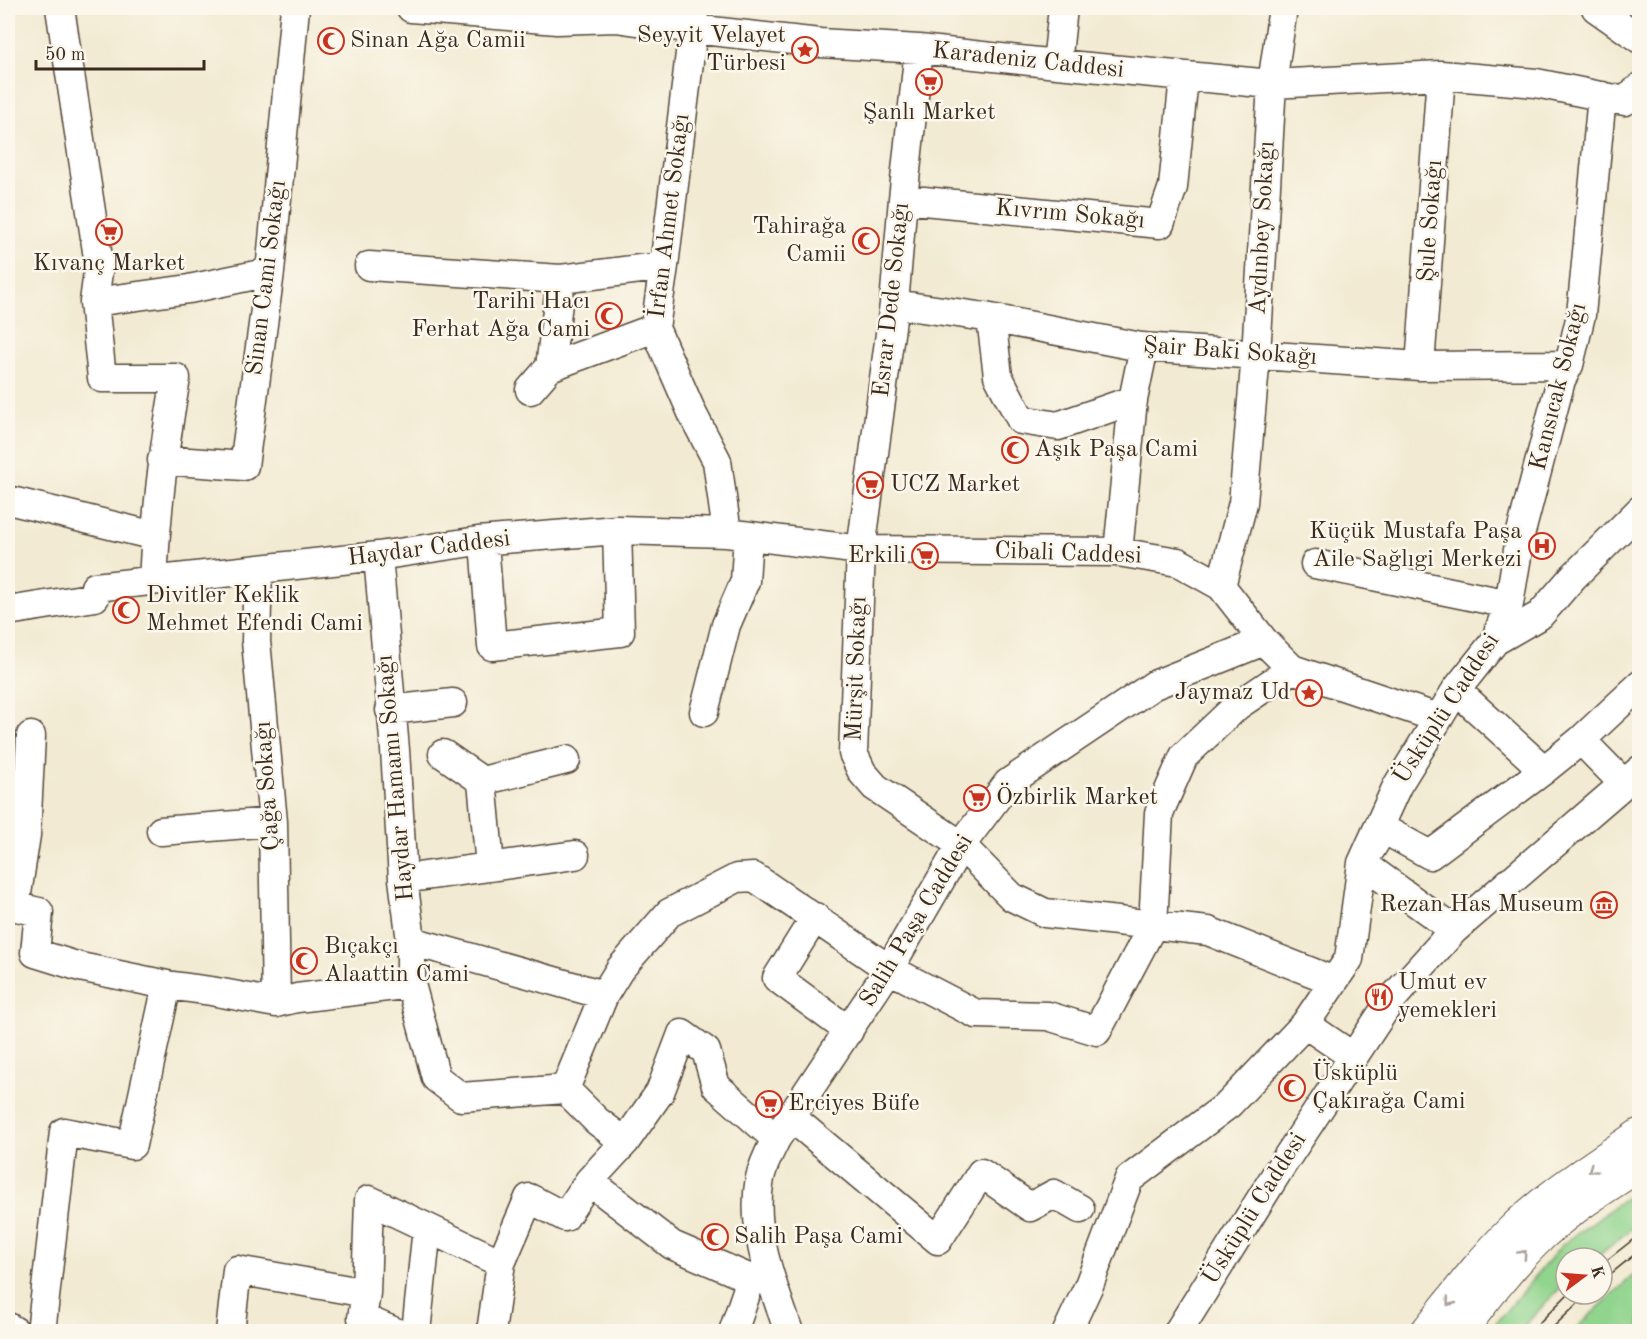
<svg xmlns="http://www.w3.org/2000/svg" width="1647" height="1339" viewBox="0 0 1647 1339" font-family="'Old Standard TT',serif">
	<rect width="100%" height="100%" fill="#fbf7ec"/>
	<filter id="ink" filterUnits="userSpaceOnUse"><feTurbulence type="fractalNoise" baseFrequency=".0167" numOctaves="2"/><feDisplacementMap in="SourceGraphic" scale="12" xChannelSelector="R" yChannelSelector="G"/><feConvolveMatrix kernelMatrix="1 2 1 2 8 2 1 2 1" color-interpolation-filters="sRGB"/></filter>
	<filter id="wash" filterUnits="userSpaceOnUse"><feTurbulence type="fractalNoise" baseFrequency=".008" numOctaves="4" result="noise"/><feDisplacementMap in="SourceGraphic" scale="24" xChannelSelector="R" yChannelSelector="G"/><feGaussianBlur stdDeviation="1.35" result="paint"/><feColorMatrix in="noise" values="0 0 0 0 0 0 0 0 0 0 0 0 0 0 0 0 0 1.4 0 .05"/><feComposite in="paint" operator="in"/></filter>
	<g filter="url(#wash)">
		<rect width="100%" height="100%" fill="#f2ead2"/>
		<path fill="#90d48d" stroke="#667f56" stroke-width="1.5" d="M1639 1188V1222L1596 1258H1566V1282L1519 1331H1489L1562 1245Z
			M1639 1270V1331H1573Z"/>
	</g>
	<g filter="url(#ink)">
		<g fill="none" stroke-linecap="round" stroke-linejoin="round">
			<defs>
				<path id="minor" d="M60 8 99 264 94 302 102 378H176C164 446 156 513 153 581
					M411 8 557 20 616 18 693 29 820 43 919 49 1057 64 1272 84 1441 75 1536 83 1625 101 1640 87
					M694 8 693 29 664 266 655 328 693 415 717 461 727 533
					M1596 8 1640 39
					M919 49 903 199 894 304 861 550 853 753 862 772 875 787 961 845 1012 897 1045 913 1208 931 1334 981
					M1057 64 1063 8
					M903 199 1160 224 1173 187 1184 77
					M369 266 561 279 664 266
					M94 302 189 289 270 272
					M894 304 985 317 1141 347 1420 366 1569 365
					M991 318 998 376 1021 420 1058 426 1133 400
					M1420 366 1441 75
					M550 367 655 328
					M530 390 550 367 561 279
					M162 460 244 466 270 272 295 8
					M8 500 155 536
					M484 542 492 646 620 632 617 530
					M1118 552 1133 400 1144 347
					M378 556 395 750 403 879 411 941V984L436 1078 461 1097 565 1089
					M1315 564 1509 604
					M258 569 256 641 273 822 276 1003
					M1221 586 1243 503 1256 355 1272 84 1283 8
					M8 611 95 597V587L378 556 478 541 617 530 727 533 861 550 1118 552 1178 562 1221 586 1264 641 1292 669 1438 718
					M1495 641 1540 615 1573 577 1640 510
					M1456 690 1544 770
					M390 710 453 703
					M704 712 726 625 745 581 748 536
					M1581 740 1624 784
					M443 754 482 781 566 760
					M482 781 490 866
					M161 831 273 822
					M1371 849 1383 829 1430 855 1544 770 1581 740 1640 685
					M1362 863 1454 930
					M403 879 575 855
					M8 905 39 912 35 953 80 967 167 985 211 991 276 1003 297 998 411 984
					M15 907 26 835 31 736
					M815 917 777 978 849 1031
					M411 941 604 995
					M1305 1024 1352 1056
					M565 1089 604 995 620 969 669 913 737 878 754 877 889 969 976 1014 1048 1016 1097 1031 1153 925 1159 813 1184 756 1237 706 1292 669
					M565 1089 597 1121 625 1142
					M791 1117 938 1240 981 1173 1030 1207 1054 1194 1080 1209
					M589 1181 672 1245 751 1279
					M366 1293 369 1200 501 1263
					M8 1327 16 1332
					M41 1332 64 1132 132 1145 167 985
					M230 1332 237 1270 366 1293 362 1318 395 1332
					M416 1332 427 1228
					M491 1332 501 1263 529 1198 565 1217 589 1181 625 1142 660 1092 682 1034 706 1051 716 1086 776 1139
					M733 1332 751 1279 767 1274
					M789 1332C772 1283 750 1230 760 1178 763 1164 770 1151 776 1139L889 969 961 845 1008 783 1154 685 1264 641
					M1067 1332 1089 1285 1129 1179 1229 1104 1305 1024 1349 959 1362 863 1397 786 1456 690 1495 641 1509 604 1521 532 1561 380 1569 365 1581 315 1602 96
					M1178 1332 1280 1168 1391 1000 1454 930 1640 770"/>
				<path id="major" d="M1427 1332C1454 1298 1480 1263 1510 1233 1548 1195 1596 1166 1640 1135
					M1459 1332C1483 1301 1506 1270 1533 1243 1563 1212 1603 1188 1640 1164"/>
			</defs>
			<use href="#minor" stroke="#564739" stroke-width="31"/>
			<use href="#major" stroke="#564739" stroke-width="35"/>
			<use href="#minor" stroke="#fff" stroke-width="28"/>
			<use href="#major" stroke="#fff" stroke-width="33"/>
			<path stroke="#3b2a1e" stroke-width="1.5" d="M1602 1264 1640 1234
				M1602 1281 1640 1250
				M1530 1332 1568 1294
				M1548 1332 1588 1294"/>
		</g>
		<defs><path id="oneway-chevron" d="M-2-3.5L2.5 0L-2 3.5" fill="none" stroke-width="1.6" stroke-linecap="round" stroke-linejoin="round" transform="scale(1.5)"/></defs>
		<g stroke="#a79f9a">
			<use href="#oneway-chevron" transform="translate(1592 1169) rotate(145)"/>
			<use href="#oneway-chevron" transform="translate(1523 1254) rotate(-47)"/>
			<use href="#oneway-chevron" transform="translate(1450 1302) rotate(129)"/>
		</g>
	</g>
	<defs>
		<symbol id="mosque-ring" viewBox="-11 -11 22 22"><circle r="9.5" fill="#fbf7ec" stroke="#c8321e" stroke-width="1.5"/><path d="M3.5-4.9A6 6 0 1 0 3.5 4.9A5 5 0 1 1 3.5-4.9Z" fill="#c8321e"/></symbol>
		<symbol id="sight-ring" viewBox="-11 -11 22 22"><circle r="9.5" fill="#fbf7ec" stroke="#c8321e" stroke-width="1.5"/><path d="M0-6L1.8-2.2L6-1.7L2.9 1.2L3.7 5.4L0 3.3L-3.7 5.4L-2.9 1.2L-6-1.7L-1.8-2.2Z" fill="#c8321e"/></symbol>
		<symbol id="supermarket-ring" viewBox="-11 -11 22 22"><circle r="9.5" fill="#fbf7ec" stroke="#c8321e" stroke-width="1.5"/><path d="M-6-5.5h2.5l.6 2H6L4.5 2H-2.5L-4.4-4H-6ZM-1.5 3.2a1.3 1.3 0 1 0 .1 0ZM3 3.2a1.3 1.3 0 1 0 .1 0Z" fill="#c8321e"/></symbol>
		<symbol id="hospital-ring" viewBox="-11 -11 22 22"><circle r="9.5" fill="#fbf7ec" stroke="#c8321e" stroke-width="1.5"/><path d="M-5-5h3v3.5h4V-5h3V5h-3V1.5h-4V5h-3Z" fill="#c8321e"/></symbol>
		<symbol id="museum-ring" viewBox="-11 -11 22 22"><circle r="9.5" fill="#fbf7ec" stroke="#c8321e" stroke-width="1.5"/><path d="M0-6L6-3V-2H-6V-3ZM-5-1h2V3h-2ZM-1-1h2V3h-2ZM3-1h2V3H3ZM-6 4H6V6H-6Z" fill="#c8321e"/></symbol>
		<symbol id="restaurant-ring" viewBox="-11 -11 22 22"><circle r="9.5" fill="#fbf7ec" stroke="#c8321e" stroke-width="1.5"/><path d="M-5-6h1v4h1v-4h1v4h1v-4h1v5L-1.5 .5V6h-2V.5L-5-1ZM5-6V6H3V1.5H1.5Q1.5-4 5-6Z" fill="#c8321e"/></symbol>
	</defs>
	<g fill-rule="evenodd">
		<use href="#mosque-ring" x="316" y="26" width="30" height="30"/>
		<use href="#sight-ring" x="790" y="35" width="30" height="30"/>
		<use href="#supermarket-ring" x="914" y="67" width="30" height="30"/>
		<use href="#supermarket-ring" x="94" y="217" width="30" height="30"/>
		<use href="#mosque-ring" x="851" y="226" width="30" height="30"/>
		<use href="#mosque-ring" x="594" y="301" width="30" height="30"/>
		<use href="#mosque-ring" x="1000" y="435" width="30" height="30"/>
		<use href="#supermarket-ring" x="855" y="470" width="30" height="30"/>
		<use href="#hospital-ring" x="1527" y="531" width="30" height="30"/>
		<use href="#supermarket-ring" x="910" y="541" width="30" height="30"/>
		<use href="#mosque-ring" x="111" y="595" width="30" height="30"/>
		<use href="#sight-ring" x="1294" y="678" width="30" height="30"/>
		<use href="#supermarket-ring" x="962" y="783" width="30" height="30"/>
		<use href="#museum-ring" x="1589" y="890" width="30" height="30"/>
		<use href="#mosque-ring" x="289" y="946" width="30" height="30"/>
		<use href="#restaurant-ring" x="1364" y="982" width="30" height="30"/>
		<use href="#mosque-ring" x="1277" y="1073" width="30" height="30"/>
		<use href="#supermarket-ring" x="754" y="1089" width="30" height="30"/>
		<use href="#mosque-ring" x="700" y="1222" width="30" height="30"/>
	</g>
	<g text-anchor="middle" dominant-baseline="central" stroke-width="5" stroke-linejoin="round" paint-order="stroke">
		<g font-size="24" fill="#3b2a1e" stroke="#fbf7ec" text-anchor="start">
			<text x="786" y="36" text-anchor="end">Seyyit Velayet<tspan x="786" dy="28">Türbesi</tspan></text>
			<text x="350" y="41">Sinan Ağa Camii</text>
			<text x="929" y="113" text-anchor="middle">Şanlı Market</text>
			<text x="846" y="227" text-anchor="end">Tahirağa<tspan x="846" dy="28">Camii</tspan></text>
			<text x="109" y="264" text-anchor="middle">Kıvanç Market</text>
			<text x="590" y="302" text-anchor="end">Tarihi Hacı<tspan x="590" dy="28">Ferhat Ağa Cami</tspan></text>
			<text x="1034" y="450">Aşık Paşa Cami</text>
			<text x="890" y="485">UCZ Market</text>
			<text x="1522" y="532" text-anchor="end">Küçük Mustafa Paşa<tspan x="1522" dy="28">Aile Sağlıgi Merkezi</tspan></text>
			<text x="906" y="556" text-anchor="end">Erkili</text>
			<text x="146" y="596">Divitler Keklik<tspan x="146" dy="28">Mehmet Efendi Cami</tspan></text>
			<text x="1290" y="693" text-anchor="end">Jaymaz Ud</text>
			<text x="996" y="798">Özbirlik Market</text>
			<text x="1584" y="905" text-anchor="end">Rezan Has Museum</text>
			<text x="324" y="947">Bıçakçı<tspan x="324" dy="28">Alaattin Cami</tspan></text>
			<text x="1398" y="983">Umut ev<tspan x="1398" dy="28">yemekleri</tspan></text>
			<text x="1312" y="1074">Üsküplü<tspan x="1312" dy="28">Çakırağa Cami</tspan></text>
			<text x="788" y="1104">Erciyes Büfe</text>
			<text x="734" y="1237">Salih Paşa Cami</text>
		</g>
		<g font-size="24" fill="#3b2a1e" stroke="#fbf7ec">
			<text transform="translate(1028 61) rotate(6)">Karadeniz Caddesi</text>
			<text transform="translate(1070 215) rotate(5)">Kıvrım Sokağı</text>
			<text transform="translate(670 216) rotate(-83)">İrfan Ahmet Sokağı</text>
			<text transform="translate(1431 221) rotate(-86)">Şule Sokağı</text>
			<text transform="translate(1263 228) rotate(-87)">Aydınbey Sokağı</text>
			<text transform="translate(267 278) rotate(-83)">Sinan Cami Sokağı</text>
			<text transform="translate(892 300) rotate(-84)">Esrar Dede Sokağı</text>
			<text transform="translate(1230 352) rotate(4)">Şair Baki Sokağı</text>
			<text transform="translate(1559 387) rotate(-76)">Kansıcak Sokağı</text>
			<text transform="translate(429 549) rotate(-7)">Haydar Caddesi</text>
			<text transform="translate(1068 554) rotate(2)">Cibali Caddesi</text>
			<text transform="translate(857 669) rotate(-88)">Mürşit Sokağı</text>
			<text transform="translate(1447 709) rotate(-57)">Üsküplü Caddesi</text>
			<text transform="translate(396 778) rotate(-95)">Haydar Hamamı Sokağı</text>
			<text transform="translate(268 786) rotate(-94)">Çağa Sokağı</text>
			<text transform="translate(917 921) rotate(-59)">Salih Paşa Caddesi</text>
			<text transform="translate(1255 1209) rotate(-58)">Üsküplü Caddesi</text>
		</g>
	</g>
	<rect width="1647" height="1339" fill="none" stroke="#fbf7ec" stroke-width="30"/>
	<g transform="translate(1584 1276) rotate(74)"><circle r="28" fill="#fbf7ec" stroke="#aea59a" stroke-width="1.5"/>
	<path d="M0-4.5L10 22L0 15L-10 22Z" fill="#c8321e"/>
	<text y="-9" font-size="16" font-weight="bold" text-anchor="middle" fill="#3b2a1e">K</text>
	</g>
	<path d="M36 60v9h168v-9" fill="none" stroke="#3b2a1e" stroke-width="3"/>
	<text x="45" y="60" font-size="18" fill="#3b2a1e" stroke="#fbf7ec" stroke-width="4.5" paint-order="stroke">50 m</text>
</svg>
